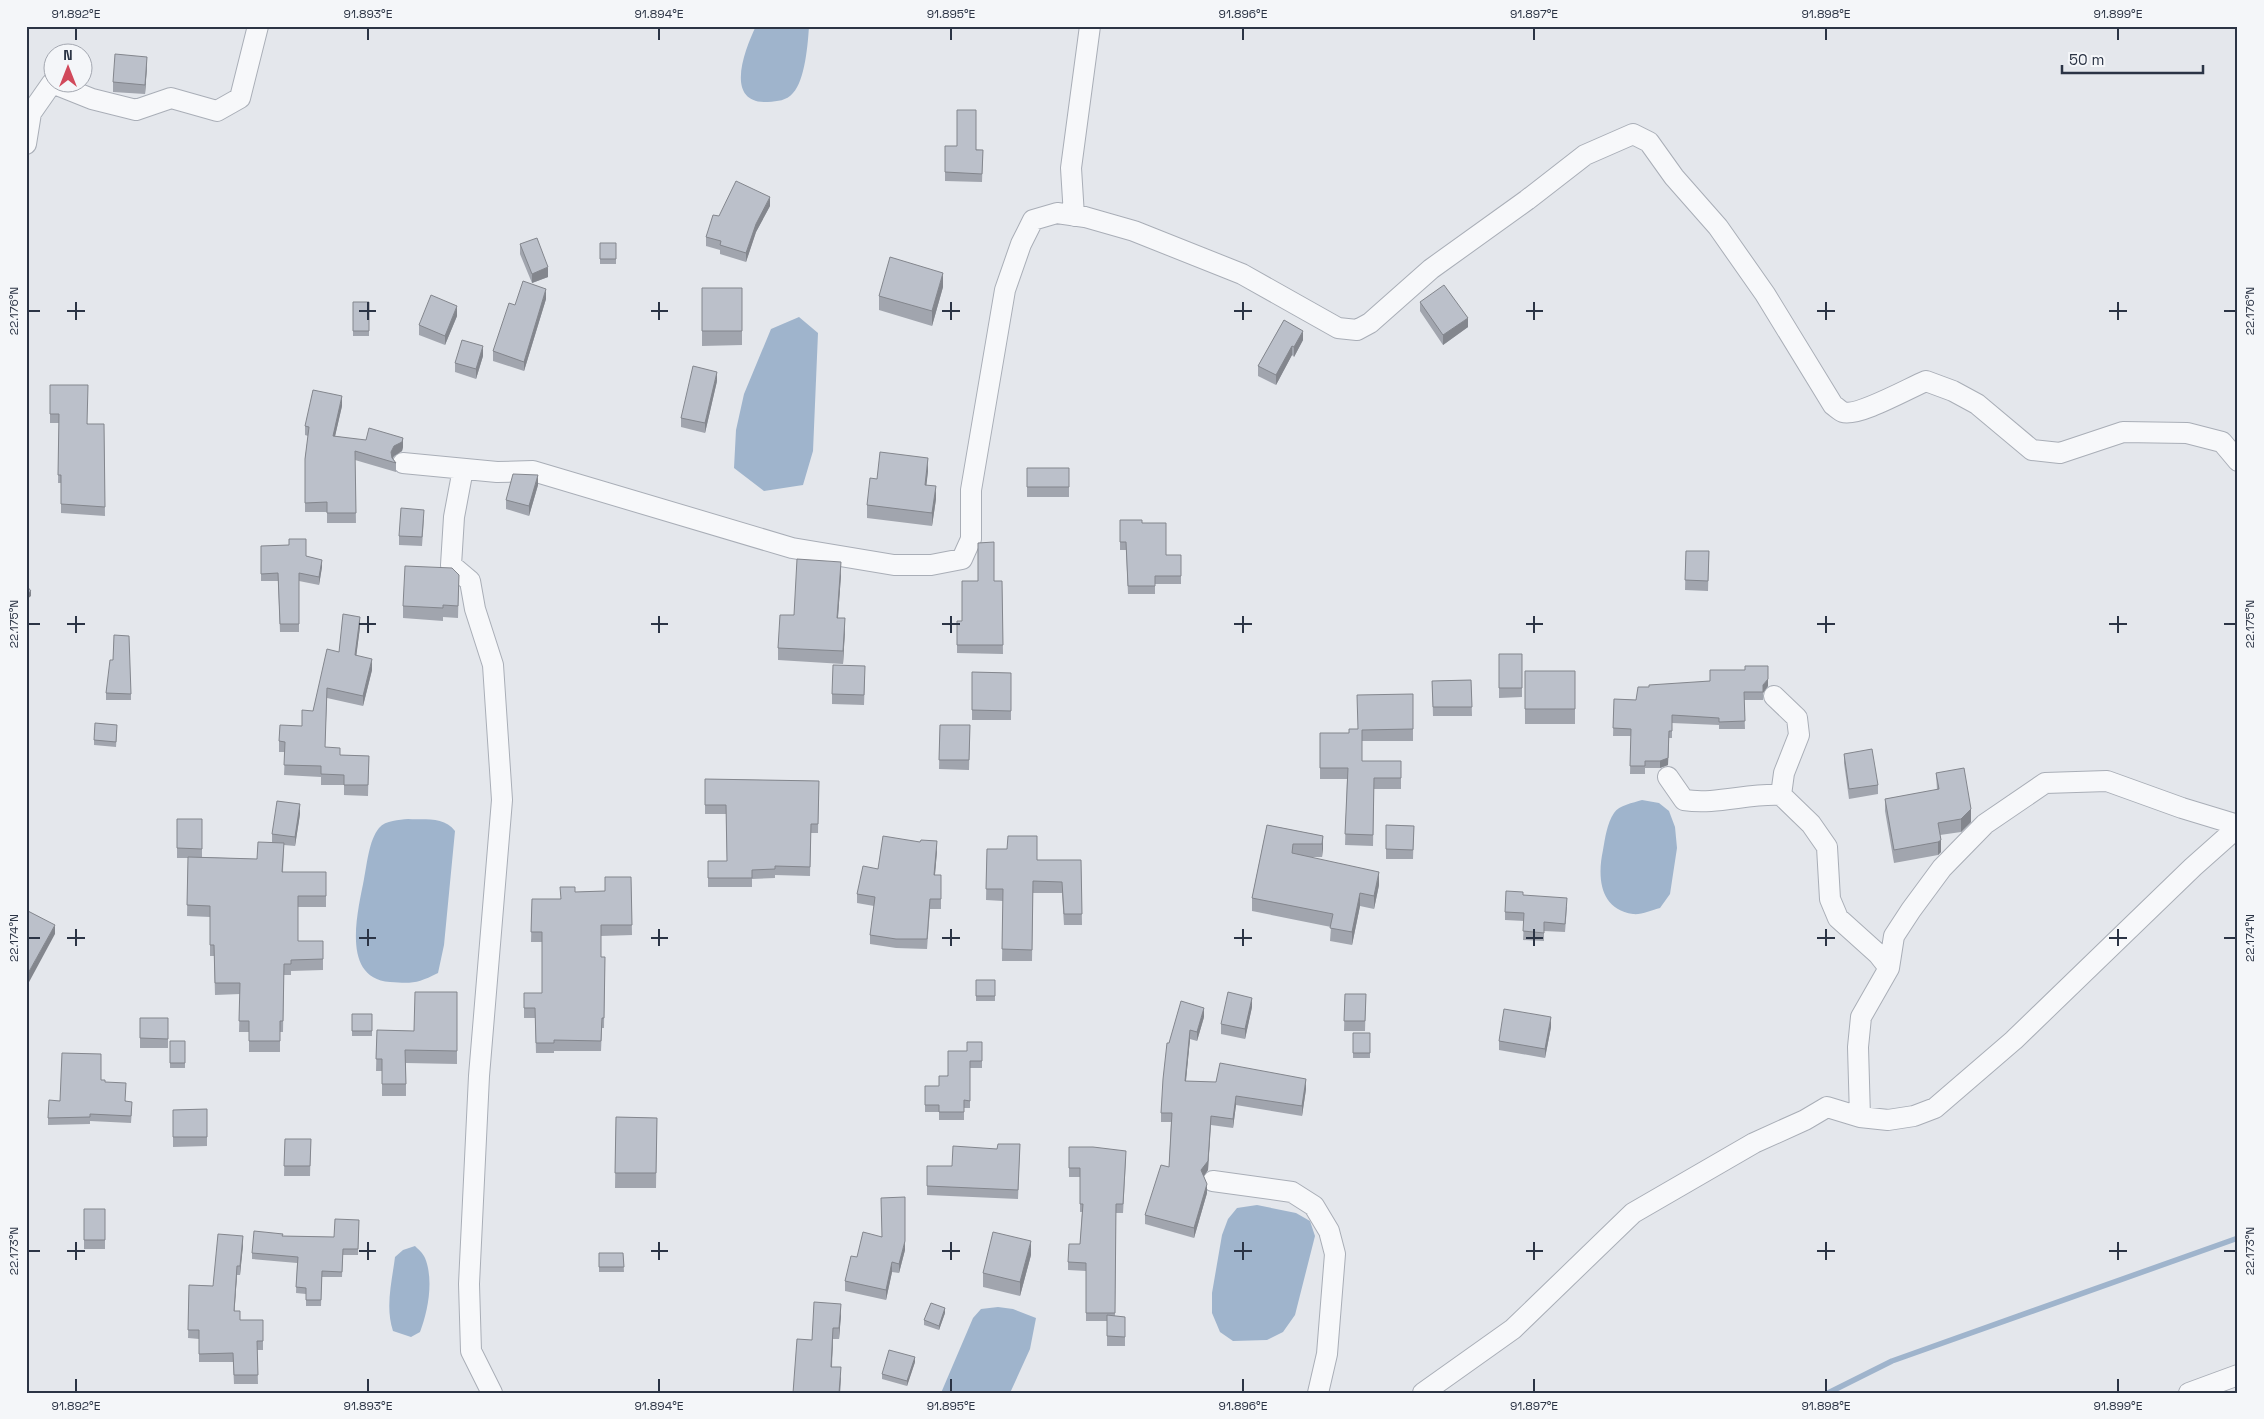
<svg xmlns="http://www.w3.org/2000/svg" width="2264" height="1419" viewBox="0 0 2264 1419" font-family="'Space Grotesk',sans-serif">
	<rect width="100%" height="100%" fill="#e4e7ec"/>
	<path fill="#9fb4cc" d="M756 26H809C808 43 805 81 793 93 786 101 778 101 768 102 723 104 745 49 756 26Z
		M799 317 818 333 813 451 803 485 764 491 734 468 736 430 744 394 771 329Z
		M1642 800 1659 803 1669 811 1675 827 1677 848 1670 894 1660 908C1652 910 1641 915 1633 914 1600 909 1597 878 1603 850 1605 839 1607 823 1614 813 1619 805 1633 803 1642 800Z
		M408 819C425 820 444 816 455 831L444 945 438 973C418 983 413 984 390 982 340 978 358 911 364 879 367 864 369 840 379 828 386 820 399 820 408 819Z
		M1257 1205 1296 1213 1310 1221 1315 1236 1295 1315 1283 1332 1267 1340 1233 1341 1220 1332 1212 1313V1293L1222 1235 1228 1219 1237 1208Z
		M415 1246C418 1249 423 1253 425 1258 434 1280 428 1311 420 1332L411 1337 393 1331C385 1307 392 1281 395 1257L403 1250Z
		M998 1307 1013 1309 1036 1318 1030 1349 1010 1393H941L973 1318 981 1309Z"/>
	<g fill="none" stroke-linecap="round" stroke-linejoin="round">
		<path stroke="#9fb4cc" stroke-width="5.5" d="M1828 1393 1892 1361 2238 1238"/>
		<defs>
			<path id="street" d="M26 144 31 113 52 83 92 99 136 110 171 98 217 111 240 98 258 26
				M1074 216 1071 168 1090 26
				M403 463 497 472 533 471 792 548 894 565H931L962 559 971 539V490L1005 290 1021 244 1033 220 1057 213 1085 217 1134 231 1242 274 1338 328 1357 330 1370 323 1431 269 1527 200 1585 155 1633 134 1649 142 1674 177 1718 227 1765 294 1833 405C1836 407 1840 411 1843 412 1858 417 1909 388 1926 381L1953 391 1977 404 2032 450 2060 453 2123 432 2187 433 2222 442 2238 461
				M463 469 454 517 451 565 470 581 475 609 493 665 502 800 479 1076 469 1284 471 1351 492 1393
				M1774 696 1797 718 1799 735 1784 773 1781 795 1811 824 1827 847 1830 899 1838 918 1878 954 1889 968
				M1668 777 1684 800C1717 805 1748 793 1781 795
				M1860 1117 1858 1047 1861 1017 1889 968 1894 936 1911 910 1942 868 1985 824 2045 783 2107 781 2182 808 2238 825
				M1213 1181 1292 1192 1314 1206 1329 1231 1335 1254 1327 1354 1318 1393
				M1423 1393 1513 1329 1633 1213 1754 1143 1805 1120 1827 1107 1860 1117 1888 1120 1914 1116 1935 1108 2014 1040 2193 867 2238 827
				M2189 1393 2238 1375"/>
		</defs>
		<use href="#street" stroke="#a9aeb7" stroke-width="22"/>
		<use href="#street" stroke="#f7f8fa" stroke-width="20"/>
	</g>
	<path fill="#a1a5ae" d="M147 66 145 94 113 92V82Z
		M945 146 983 150 982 182 945 181Z
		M770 206 756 232 746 262 720 254V250L706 246V237L719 216Z
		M600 243H616V264H600Z
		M520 244 548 277 532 283 520 254Z
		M943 287 932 326 879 310V296Z
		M702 288H742V345L702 346Z
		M546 299 524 371 493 361V351L515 305Z
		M353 302H369V336H353Z
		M1420 302 1468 327 1443 345 1420 311Z
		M457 316 445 345 419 335V325Z
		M1284 320 1303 340 1294 357 1292 355 1276 385 1258 376V366Z
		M483 356 476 379 455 372V363Z
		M717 381 705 433 681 427V418Z
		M50 385 88 424H104L105 516 61 513V483H58L59 423H50Z
		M342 406 335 436 403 447 402 451 394 456 393 458 396 463V472L355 460 356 523H327V512H305V459L308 436 305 435V426Z
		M1027 468H1069V497H1027Z
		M928 471 926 485 936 499 932 526 867 518V505L877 479Z
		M538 485 529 516 506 509V500Z
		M424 519 422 546 399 545V536Z
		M1120 520 1142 523 1166 555H1181V584H1155V594H1128L1126 550H1120Z
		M261 546 306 556 322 567 319 585 299 581V632H280L278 581H261Z
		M1686 551H1709L1708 591 1685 590Z
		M459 575 458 618 443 617V621L403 618V606Z
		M841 575 838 618 845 630 843 664 778 660V648L794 615Z
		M994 581H1002L1003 654 957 653V621H962Z
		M360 627 356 656 372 670 363 706 327 698 325 747 340 755 369 756 368 796 344 795V785H321V777L284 775 285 752H279V741L302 726 313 711 339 652Z
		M1499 654H1522V697L1499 698Z
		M113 660 131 694V700H106V693Z
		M1525 671H1575V724H1525Z
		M972 672 1011 673V720H972Z
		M865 676 864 705 832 704V694Z
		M1471 680 1472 716H1433L1432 681Z
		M1710 681 1768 686 1763 693V700H1744L1745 729H1719V725L1672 723V738H1669L1668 765 1660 768H1645V774H1630L1631 736H1613L1614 699 1636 700 1649 687Z
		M1413 694V741H1362V761H1401V789H1374L1373 846 1345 845 1347 779H1320V733H1349L1358 729Z
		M940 725H970L969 770 939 769Z
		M117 730 116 747 94 745V740Z
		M1844 754 1878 785V794L1849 799 1844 763Z
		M1936 773 1971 822 1961 832 1940 835 1941 852 1938 855 1894 863 1885 811V799L1937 790Z
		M705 779 819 781 818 833H811L810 876 775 875V878L752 879V887H708V861H727L726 814H705Z
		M300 814 295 846 284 845 283 872H326V907H298V941H323V970L291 971V975H284L283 1032H280V1052H249V1032H239L240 994 215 995 214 956H210V917L187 916 188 858H177V819H202V857L257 859 272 843V834Z
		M1267 825 1323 836 1322 857H1309L1379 885 1374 909 1360 906 1352 945 1330 941 1331 927 1252 911V898Z
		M1386 825 1414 826 1413 859H1386Z
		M987 849 1037 860H1081L1082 925H1064L1062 893H1033L1032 961H1002L1003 901 986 900Z
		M937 851 935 875H941V909H930L927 949 896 948 870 944V935L874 906 857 903V894L878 869Z
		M631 877 632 935 601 936V957H605L604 1028H602L601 1051H554V1053H536L535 1018H524V993H542V942H531L532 899H560L575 892 605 891Z
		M1523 895 1567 907 1565 932 1544 931V941L1523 940 1524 921 1505 920V912Z
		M976 980H995V1001H976Z
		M457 992V1064L406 1063V1096H382V1071H376L377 1030 414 1031Z
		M1345 994H1366L1365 1031H1344Z
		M1252 1007 1245 1039 1221 1034V1024Z
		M352 1014H372V1036H352Z
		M1204 1017 1197 1041 1190 1039 1186 1081 1306 1089 1302 1116 1236 1105 1233 1128 1211 1125 1208 1170 1204 1176 1207 1193 1194 1238 1145 1224V1215L1169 1167 1171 1122H1161V1113L1169 1043Z
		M140 1018H168V1048H140Z
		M1551 1027 1545 1058 1499 1050V1041Z
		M1353 1033H1370V1058H1353Z
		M170 1041H185V1068H170Z
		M982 1042V1068H970V1108H964V1120H939V1112H925V1086H939L967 1051Z
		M101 1080 126 1101 132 1109 131 1123 90 1121V1124L48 1125V1118L60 1101Z
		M207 1109V1146L173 1147V1110Z
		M616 1117 657 1118 656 1188H615Z
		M285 1139H311L310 1176H284Z
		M1020 1144 1018 1199 927 1195V1166H952L997 1149Z
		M1069 1147 1126 1159 1123 1213H1116L1115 1316 1125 1317V1346H1107V1321H1086V1271L1068 1270V1262L1080 1244 1082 1212H1080V1177H1069Z
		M84 1209H105V1249H84Z
		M359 1220 358 1255H343L342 1277H322L321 1306H306V1294L296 1293 297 1263 252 1259V1253L282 1236 334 1237Z
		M243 1245 240 1275H237L234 1311 240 1320H263V1350H257L258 1384H234L233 1362H199V1339L188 1338 189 1285 213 1286Z
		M905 1250 899 1273 892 1272 886 1300 845 1291V1281L857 1257Z
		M599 1253H623L624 1272H599Z
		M1031 1255 1020 1296 983 1287V1273Z
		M945 1313 939 1330 924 1325V1320Z
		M841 1315 839 1339H833L832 1367 841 1378 840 1393H793L812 1340Z
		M915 1362 907 1386 882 1379V1374Z"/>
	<path fill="#83868d" d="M147 57V66L145 94V85Z
		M770 197V206L756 232 746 262V253L756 224Z
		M548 267V277L532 283V274Z
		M943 273V287L932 326V311Z
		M546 289V299L524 371V362Z
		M457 306V316L445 345V336Z
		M1468 318V327L1443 345V335Z
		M1303 331V340L1294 357V347Z
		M483 346V356L476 379V369Z
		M1292 346V355L1276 385V375Z
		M717 372V381L705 433V423Z
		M342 396V406L333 445V436Z
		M403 438V447L402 451 394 456 391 461V452L394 446Z
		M928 458V471L925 498V485Z
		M538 475V485L529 516V506Z
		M936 486V499L932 526V513Z
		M322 560V567L319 585V577Z
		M841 562V575L837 630V618Z
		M31 591V596L26 600V595Z
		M360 617V627L355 666V655Z
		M845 618V630L843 664V651Z
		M372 659V670L363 706V696Z
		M1768 679V686L1763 693V685Z
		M1669 731 1668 765 1660 768V761Z
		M300 804V814L295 846V837Z
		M1971 809V822L1961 832V819Z
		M1323 836V849L1322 857V844Z
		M1941 840V852L1938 855V842Z
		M937 841V851L934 885V875Z
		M1379 872V885L1374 909V896Z
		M1360 893V906L1352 945V932Z
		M55 925V934L28 984V993L26 997V977Z
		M1252 998V1007L1245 1039V1029Z
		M1204 1008V1017L1197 1041V1032Z
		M1551 1017V1027L1545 1058V1049Z
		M1190 1030V1039L1185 1090V1081Z
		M1306 1079V1089L1302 1116V1106Z
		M1236 1096V1105L1233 1128V1119Z
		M1211 1116 1208 1170 1201 1180V1170Z
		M1207 1184V1193L1194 1238V1228Z
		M243 1236V1245L240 1275V1266Z
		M905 1241V1250L899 1273V1264Z
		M1031 1241V1255L1020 1296V1282Z
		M892 1262V1272L886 1300V1290Z
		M237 1266V1275L234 1319V1311Z
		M841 1304V1315L839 1339V1328Z
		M945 1308V1313L939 1330V1326Z
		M833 1328V1339L831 1378V1367Z
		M915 1357V1362L907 1386V1381Z
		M841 1367 840 1393H839Z"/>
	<path fill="#bbc0ca" stroke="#83868d" d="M115 54 147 57 145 85 113 82Z
		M957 110H976V150H983L982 174 945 172V146H957Z
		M736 181 770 197 756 224 746 253 720 245 721 241 706 237 713 215 719 216Z
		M537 238 548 267 532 274 520 244Z
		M600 243H616V259H600Z
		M890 257 943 273 932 311 879 296Z
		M523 281 546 289 524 362 493 351 509 303 515 305Z
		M1444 285 1468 318 1443 335 1420 302Z
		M702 288H742V331H702Z
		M431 295 457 306 445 336 419 325Z
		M353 302H369V331H353Z
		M1284 320 1303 331 1294 347 1292 346 1276 375 1258 366Z
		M462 340 483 346 476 369 455 363Z
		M693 366 717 372 705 423 681 418Z
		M50 385H88L87 424H104L105 507 61 504V475H58L59 414H50Z
		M313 390 342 396 333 436 366 440 369 428 403 438 402 442 394 446 391 452 392 458 396 463 355 451 356 513H327V502L305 503V459L309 427 305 426Z
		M880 452 928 458 925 485 936 486 932 513 867 505 870 478 877 479Z
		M1027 468H1069V487H1027Z
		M513 474 538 475 529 506 506 500Z
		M401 508 424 510 422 537 399 536Z
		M1120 520H1142V523H1166V555H1181V576H1155V586H1128L1126 542H1120Z
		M289 539H306V556L322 560 319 577 299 573V624H280L278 573 261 574V546L289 545Z
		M994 542V581H1002L1003 645H957V621H962V581H978V543Z
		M1686 551H1709L1708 581 1685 580Z
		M797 559 841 562 837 618H845L843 651 778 648 780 615H794Z
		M405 566 452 568 459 575 458 606 443 605V608L403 606Z
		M26 585 31 591 26 595Z
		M343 614 360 617 355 655 372 659 363 696 327 688 325 747 340 748V755L369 756 368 785H344V775L321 774V766L284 765 285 742 279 741 280 725 302 726V710L313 711 327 649 339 652Z
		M114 635 129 636 131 694 106 693 110 660H113Z
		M1499 654H1522V688H1499Z
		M833 665 865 666 864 695 832 694Z
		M1745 666H1768V679L1763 685V692H1744L1745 721 1719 722V718L1672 715V731H1669L1668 758 1660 761H1645V766H1630L1631 729 1613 728 1614 699 1636 700 1638 687H1649V685L1710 681V670H1745Z
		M1525 671H1575V709H1525Z
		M972 672 1011 673V711L972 710Z
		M1471 680 1472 707H1433L1432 681Z
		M1413 694V729L1362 730V761H1401V778H1374L1373 835 1345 834 1348 768H1320V733H1349V729H1358L1357 695Z
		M95 723 117 725 116 742 94 740Z
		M940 725H970L969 760H939Z
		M1872 749 1878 785 1849 789 1844 754Z
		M1964 768 1971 809 1961 819 1938 823 1941 840 1938 842 1894 850 1885 799 1939 789 1936 773Z
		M705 779 819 781 818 824H811L810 867 775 866V869L752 870V878H708V861H727L726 805H705Z
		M277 801 300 804 295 837 272 834Z
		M177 819H202V849L177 848Z
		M1267 825 1323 836 1322 844H1293L1292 853 1379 872 1374 896 1360 893 1352 932 1330 928 1333 914 1252 898Z
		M1386 825 1414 826 1413 850 1386 849Z
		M883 836 920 842 921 840 937 841 934 875H941V899H930L927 939H896L870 935 875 897 857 894 863 866 878 869Z
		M1008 836H1037V860H1081L1082 914H1064L1062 882 1033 881 1032 950 1002 949 1003 889H986L987 849H1007Z
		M258 842 284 843 282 872H326V896H298V941H323V959L291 960V964H284L283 1021H280V1041H249V1021H239L240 983H215L214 945H210V906L187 905 188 857 257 859Z
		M605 877H631L632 925H601V957H605L604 1018H602L601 1041 554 1040V1043H536L535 1008H524V993H542V932H531L532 899H561L560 887H575V892L605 891Z
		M1506 891 1523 892V895L1567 898 1565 924 1544 922V933L1523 931 1524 913 1505 912Z
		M26 910 55 925 26 977Z
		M976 980H995V996H976Z
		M415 992H457V1051L405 1050 406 1084H382V1059H376L377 1030 414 1031Z
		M1228 992 1252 998 1245 1029 1221 1024Z
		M1345 994H1366L1365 1021H1344Z
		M1181 1001 1204 1008 1197 1032 1190 1030 1185 1081 1216 1082 1220 1063 1306 1079 1302 1106 1236 1096 1233 1119 1211 1116 1208 1161 1201 1170 1207 1184 1194 1228 1145 1215 1161 1165 1169 1167 1172 1113H1161L1163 1079 1167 1043H1169Z
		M1504 1009 1551 1017 1545 1049 1499 1041Z
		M352 1014H372V1031H352Z
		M140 1018H168V1039L140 1038Z
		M1353 1033H1370V1053H1353Z
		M170 1041H185V1063H170Z
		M967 1042H982V1061H970V1101L964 1100V1112H939V1105H925V1086H939V1076H948V1051H967Z
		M62 1053 101 1054V1080H105V1082L126 1083 125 1101 132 1102 131 1116 90 1114V1117L48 1118 49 1100 60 1101Z
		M207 1109V1137H173V1110Z
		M616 1117 657 1118 656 1173H615Z
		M285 1139H311L310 1166H284Z
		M998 1144H1020L1018 1190 927 1186V1166H952L953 1146 997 1149Z
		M1069 1147H1093L1126 1151 1123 1204H1116L1115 1313H1086V1263L1068 1262 1069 1244H1080L1083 1204H1080V1168H1069Z
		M905 1197V1241L899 1264 892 1262 886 1290 845 1281 851 1256 857 1257 863 1232 882 1237 881 1198Z
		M84 1209H105V1240H84Z
		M335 1219 359 1220 358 1249H343L342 1272 322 1271 321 1300H306V1288L296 1287 298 1257 252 1253 254 1231 283 1234 282 1236 334 1237Z
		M993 1232 1031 1241 1020 1282 983 1273Z
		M218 1234 243 1236 240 1266H237L234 1311H240V1320H263V1341H257L258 1375H234L233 1353 199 1354V1330H188L189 1285 213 1286Z
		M599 1253H623L624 1267H599Z
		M814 1302 841 1304 839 1328H833L831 1367H841L839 1393H793L797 1339 812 1340Z
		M931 1303 945 1308 939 1326 924 1320Z
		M1107 1315 1125 1317V1337L1107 1336Z
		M889 1350 915 1357 907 1381 882 1374Z"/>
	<path fill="none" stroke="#2b3445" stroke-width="2" d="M76 28V40M368 28V40M659 28V40M951 28V40M1243 28V40M1534 28V40M1826 28V40M2118 28V40M76 302V320M368 302V320M659 302V320M951 302V320M1243 302V320M1534 302V320M1826 302V320M2118 302V320M28 311H40M67 311H85M359 311H376M651 311H668M942 311H960M1234 311H1252M1526 311H1543M1817 311H1835M2109 311H2127M2224 311H2236M76 616V633M368 616V633M659 616V633M951 616V633M1243 616V633M1534 616V633M1826 616V633M2118 616V633M28 624H40M67 624H85M359 624H376M651 624H668M942 624H960M1234 624H1252M1526 624H1543M1817 624H1835M2109 624H2127M2224 624H2236M76 929V946M368 929V946M659 929V946M951 929V946M1243 929V946M1534 929V946M1826 929V946M2118 929V946M28 938H40M67 938H85M359 938H376M651 938H668M942 938H960M1234 938H1252M1526 938H1543M1817 938H1835M2109 938H2127M2224 938H2236M76 1242V1260M368 1242V1260M659 1242V1260M951 1242V1260M1243 1242V1260M1534 1242V1260M1826 1242V1260M2118 1242V1260M28 1251H40M67 1251H85M359 1251H376M651 1251H668M942 1251H960M1234 1251H1252M1526 1251H1543M1817 1251H1835M2109 1251H2127M2224 1251H2236M76 1379V1392M368 1379V1392M659 1379V1392M951 1379V1392M1243 1379V1392M1534 1379V1392M1826 1379V1392M2118 1379V1392"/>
	<rect width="2264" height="1419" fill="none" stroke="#f4f6f9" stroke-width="55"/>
	<g transform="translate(68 68)"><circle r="24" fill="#f4f6f9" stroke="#a4a8b1"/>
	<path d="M0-4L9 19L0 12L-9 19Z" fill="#d1495b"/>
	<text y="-8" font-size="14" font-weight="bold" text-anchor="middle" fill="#2b3445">N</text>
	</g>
	<path d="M2062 65v8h141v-8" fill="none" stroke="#2b3445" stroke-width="2.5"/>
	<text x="2069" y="65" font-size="15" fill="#2b3445" stroke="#f4f6f9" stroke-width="4" paint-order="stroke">50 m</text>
	<rect x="28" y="28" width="2208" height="1364" fill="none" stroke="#2b3445" stroke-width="2"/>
	<g font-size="12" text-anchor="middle" fill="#2b3445">
		<text x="76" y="18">91.892°E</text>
		<text x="368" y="18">91.893°E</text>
		<text x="659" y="18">91.894°E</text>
		<text x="951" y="18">91.895°E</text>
		<text x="1243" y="18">91.896°E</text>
		<text x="1534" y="18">91.897°E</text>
		<text x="1826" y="18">91.898°E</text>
		<text x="2118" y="18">91.899°E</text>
		<text transform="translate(14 311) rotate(-90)" y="4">22.176°N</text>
		<text transform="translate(2250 311) rotate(-90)" y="4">22.176°N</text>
		<text transform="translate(14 624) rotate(-90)" y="4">22.175°N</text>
		<text transform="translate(2250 624) rotate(-90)" y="4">22.175°N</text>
		<text transform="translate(14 938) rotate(-90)" y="4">22.174°N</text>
		<text transform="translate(2250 938) rotate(-90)" y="4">22.174°N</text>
		<text transform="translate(14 1251) rotate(-90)" y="4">22.173°N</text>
		<text transform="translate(2250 1251) rotate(-90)" y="4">22.173°N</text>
		<text x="76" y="1410">91.892°E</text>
		<text x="368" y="1410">91.893°E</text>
		<text x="659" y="1410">91.894°E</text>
		<text x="951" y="1410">91.895°E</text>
		<text x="1243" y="1410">91.896°E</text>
		<text x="1534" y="1410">91.897°E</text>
		<text x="1826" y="1410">91.898°E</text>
		<text x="2118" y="1410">91.899°E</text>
	</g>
</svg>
